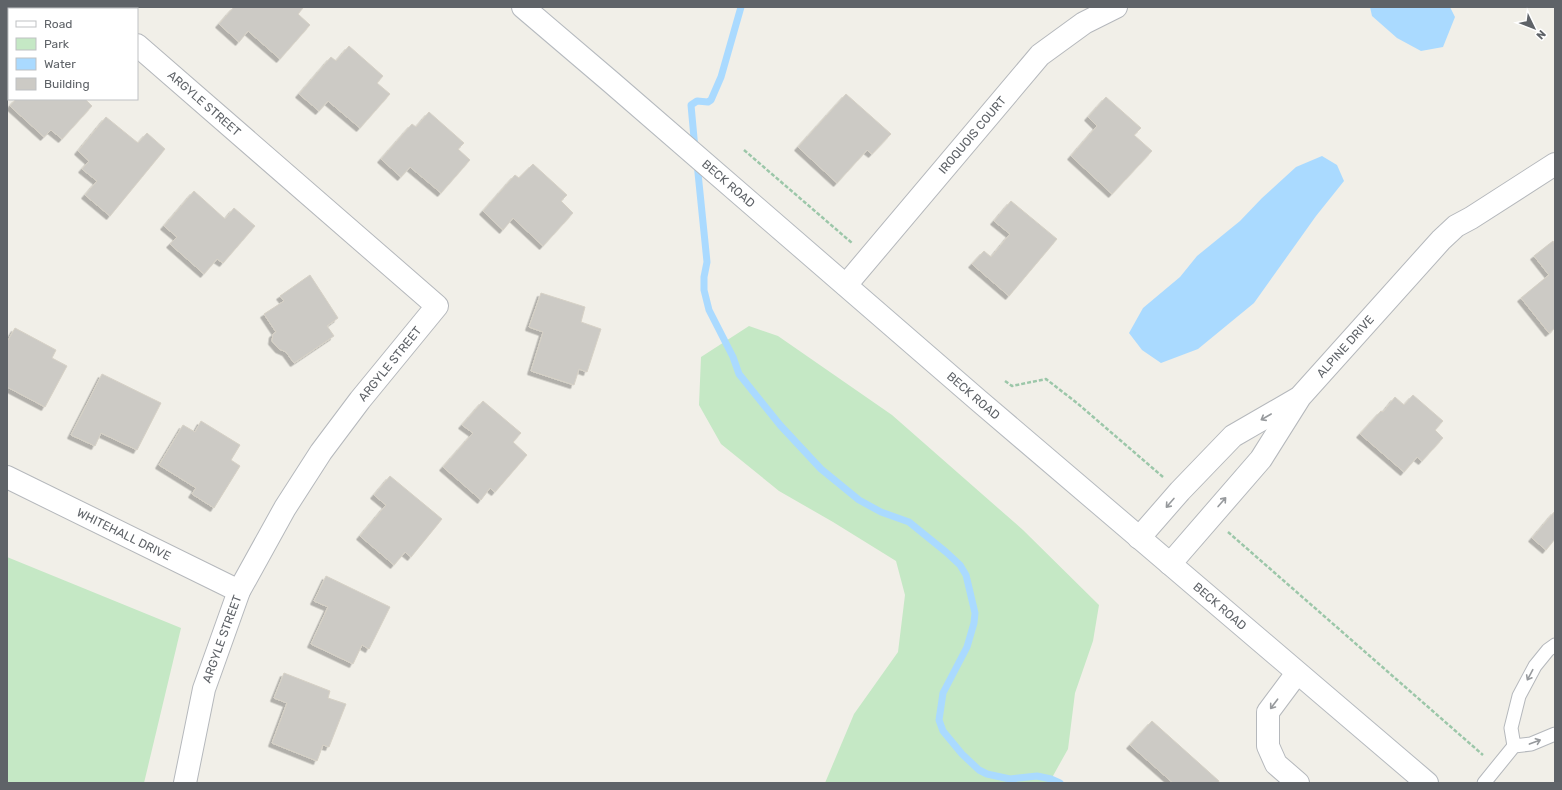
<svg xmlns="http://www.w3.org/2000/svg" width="1562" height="790" viewBox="0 0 1562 790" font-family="Rubik,sans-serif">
	<defs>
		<filter id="shadow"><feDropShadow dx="-3.5" dy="3.5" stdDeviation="0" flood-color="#0004"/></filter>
	</defs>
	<rect width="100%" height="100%" fill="#f1efe8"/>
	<path fill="#c5e8c5" d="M749 326 778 336 892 415 1023 530 1099 605 1093 641 1075 693 1068 749 1049 783H825L854 714 898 652 905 595 896 561 833 522 779 491 721 444 699 405 701 357Z
		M7 557 181 628 144 783H7Z"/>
	<path fill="#aadaff" d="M1370 7H1450L1455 17 1443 47 1421 51 1397 38 1372 16Z
		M1322 156 1337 165 1344 181 1316 216 1254 303 1198 349 1161 363 1142 350 1129 333 1143 308 1180 277 1197 256 1240 221 1262 198 1296 167Z"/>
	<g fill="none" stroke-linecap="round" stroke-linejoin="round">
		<path stroke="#aadaff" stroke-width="7" d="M695 149 691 105 697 101 708 102 711 100 721 77 741 7
			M697 163 707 262 704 277V290L709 310 733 357 739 374 780 425 821 469 837 482 859 500 881 512 909 522 946 552 960 565 966 575 975 613 974 623 967 647 943 693 939 720 943 731 962 754 979 770 987 774 1010 779 1037 776 1051 779 1060 783"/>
	</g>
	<path fill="#cccac5" stroke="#d6d1c6" filter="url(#shadow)" d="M234 7H302L303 8 298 14 310 25 280 59 248 31 239 42 219 24Z
		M7 33 9 35V42L7 45Z
		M349 46 383 76 377 83 390 94 360 128 328 101 319 111 299 94 331 57 336 61Z
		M846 94 891 134 872 154 867 150 837 183 798 147Z
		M1106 97 1141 128 1134 135 1152 151 1112 194 1071 156 1097 126 1088 117Z
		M16 99H85L92 106 62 139 51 130 44 137 10 106Z
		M429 112 464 143 458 149 470 160 441 193 410 167 401 177 381 159 412 124 416 127Z
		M106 117 138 143 147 133 165 149 110 216 85 195 97 181 82 169 89 161 78 151Z
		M533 164 567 195 561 201 573 213 543 246 513 218 503 230 483 211 515 175 519 178Z
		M194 191 225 219 234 208 255 226 223 263 217 259 204 274 170 244 177 237 164 226Z
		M1011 201 1057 239 1009 296 972 264 984 251 991 257 1010 234 994 221Z
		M1553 241 1555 244V328L1549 333 1521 298 1549 275 1534 256Z
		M310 275 338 318 327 326 334 336 294 363 286 352 279 349 272 341 273 334 276 332 264 314 284 301 280 296Z
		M541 293 585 307 581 322 601 329 587 372 579 369 574 385 531 371 543 332 529 327Z
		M15 328 56 350 52 358 67 366 45 407 7 387V342Z
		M102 374 161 403 137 450 101 433 95 446 71 435Z
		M1413 395 1443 421 1435 430 1443 438 1422 461 1417 457 1404 472 1360 434 1381 411 1383 412 1395 397 1404 405Z
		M483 401 521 433 513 442 527 455 495 492 490 488 481 500 443 467 473 433 462 425Z
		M201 421 240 445 231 460 240 466 214 508 192 494 196 488 159 465 183 425 195 432Z
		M390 476 442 519 411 557 405 552 394 565 360 536 386 505 374 495Z
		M1555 511V539L1546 550 1532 538Z
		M326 576 390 607 369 649 362 645 353 664 311 644 328 607 314 601Z
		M284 673 330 691 328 698 346 704 329 747 323 745 317 761 272 743 287 703 274 698Z
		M1152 721 1219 781 1218 783H1173L1130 745Z"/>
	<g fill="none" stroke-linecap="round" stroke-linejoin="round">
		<defs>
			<path id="lane" d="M1514 746 1511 728 1519 696 1535 666 1548 650 1555 645
				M1484 783 1514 746 1531 744 1555 734"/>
			<g id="street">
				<path d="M95 7 97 9"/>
				<path id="s1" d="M137 45 437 306 360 400 321 452 285 508 239 591 204 689 185 783"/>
				<path id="s2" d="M846 285 1040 55 1084 23 1116 7"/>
				<path id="s3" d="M7 477 239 591"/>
				<path d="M1139 538 1180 491 1233 436 1297 399"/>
				<path id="s4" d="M1170 564 1261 459 1300 397 1441 240 1456 226 1471 218 1555 164"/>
				<path d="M1297 673 1268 712V746L1276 764 1298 783"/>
			</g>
			<g id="secondary">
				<path id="s5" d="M523 7 611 82 978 400 1427 783"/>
			</g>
		</defs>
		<use href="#lane" stroke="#b5b8bc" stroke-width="15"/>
		<use href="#street" stroke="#b5b8bc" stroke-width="24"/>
		<use href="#secondary" stroke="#b6babf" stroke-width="24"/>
		<path stroke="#9cc7a9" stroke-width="2.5" stroke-dasharray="4 2" stroke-linecap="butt" d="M744 150 852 243
			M1005 381 1012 386 1046 379 1077 403 1163 477
			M1228 532 1483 755"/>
		<use href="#lane" stroke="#fff" stroke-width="13"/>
		<use href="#street" stroke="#fff" stroke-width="22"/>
		<use href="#secondary" stroke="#fff" stroke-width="22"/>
	</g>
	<defs><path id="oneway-shaft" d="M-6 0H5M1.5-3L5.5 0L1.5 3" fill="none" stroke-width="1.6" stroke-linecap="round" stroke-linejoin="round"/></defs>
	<g stroke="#979a9d">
		<use href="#oneway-shaft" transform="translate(1266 417) rotate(150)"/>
		<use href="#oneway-shaft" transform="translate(1222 502) rotate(-49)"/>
		<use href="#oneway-shaft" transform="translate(1170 503) rotate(131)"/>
		<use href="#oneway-shaft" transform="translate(1530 675) rotate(118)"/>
		<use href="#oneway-shaft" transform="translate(1274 704) rotate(127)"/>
		<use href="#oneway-shaft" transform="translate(1535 742) rotate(-20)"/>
	</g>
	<g text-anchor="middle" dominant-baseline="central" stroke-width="3" stroke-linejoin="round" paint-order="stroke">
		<g font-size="12" fill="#5f6368" stroke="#fff">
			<text stroke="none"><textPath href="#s1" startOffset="89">ARGYLE STREET</textPath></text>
			<text stroke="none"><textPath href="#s2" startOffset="196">IROQUOIS COURT</textPath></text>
			<text stroke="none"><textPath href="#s5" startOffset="271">BECK ROAD</textPath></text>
			<text stroke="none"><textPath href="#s4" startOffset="280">ALPINE DRIVE</textPath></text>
			<text transform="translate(390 364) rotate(-51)">ARGYLE STREET</text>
			<text stroke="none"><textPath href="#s5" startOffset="595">BECK ROAD</textPath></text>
			<text stroke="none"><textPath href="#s3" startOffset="130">WHITEHALL DRIVE</textPath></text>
			<text stroke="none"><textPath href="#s5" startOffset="919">BECK ROAD</textPath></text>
			<text transform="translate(222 639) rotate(-70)">ARGYLE STREET</text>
		</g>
	</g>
	<rect width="1562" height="790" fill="none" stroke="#5f6368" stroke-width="16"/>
	<rect x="8" y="8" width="130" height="92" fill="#ffffff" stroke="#bfc1c3"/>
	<rect x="16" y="21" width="20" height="6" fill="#ffffff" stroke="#bfc1c3"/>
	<text x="44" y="28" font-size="12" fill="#5f6368">Road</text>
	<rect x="16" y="38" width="20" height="12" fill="#c5e8c5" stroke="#bfc1c3"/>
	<text x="44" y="48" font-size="12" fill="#5f6368">Park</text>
	<rect x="16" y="58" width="20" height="12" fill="#aadaff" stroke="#bfc1c3"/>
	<text x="44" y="68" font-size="12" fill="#5f6368">Water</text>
	<rect x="16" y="78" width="20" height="12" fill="#cccac5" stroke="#bfc1c3"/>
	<text x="44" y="88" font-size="12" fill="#5f6368">Building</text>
	<g transform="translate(1534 28) rotate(133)" stroke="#ffffff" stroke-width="3" paint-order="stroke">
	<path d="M0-3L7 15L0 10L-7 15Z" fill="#5f6368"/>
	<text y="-6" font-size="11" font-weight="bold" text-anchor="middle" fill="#5f6368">N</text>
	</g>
</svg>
